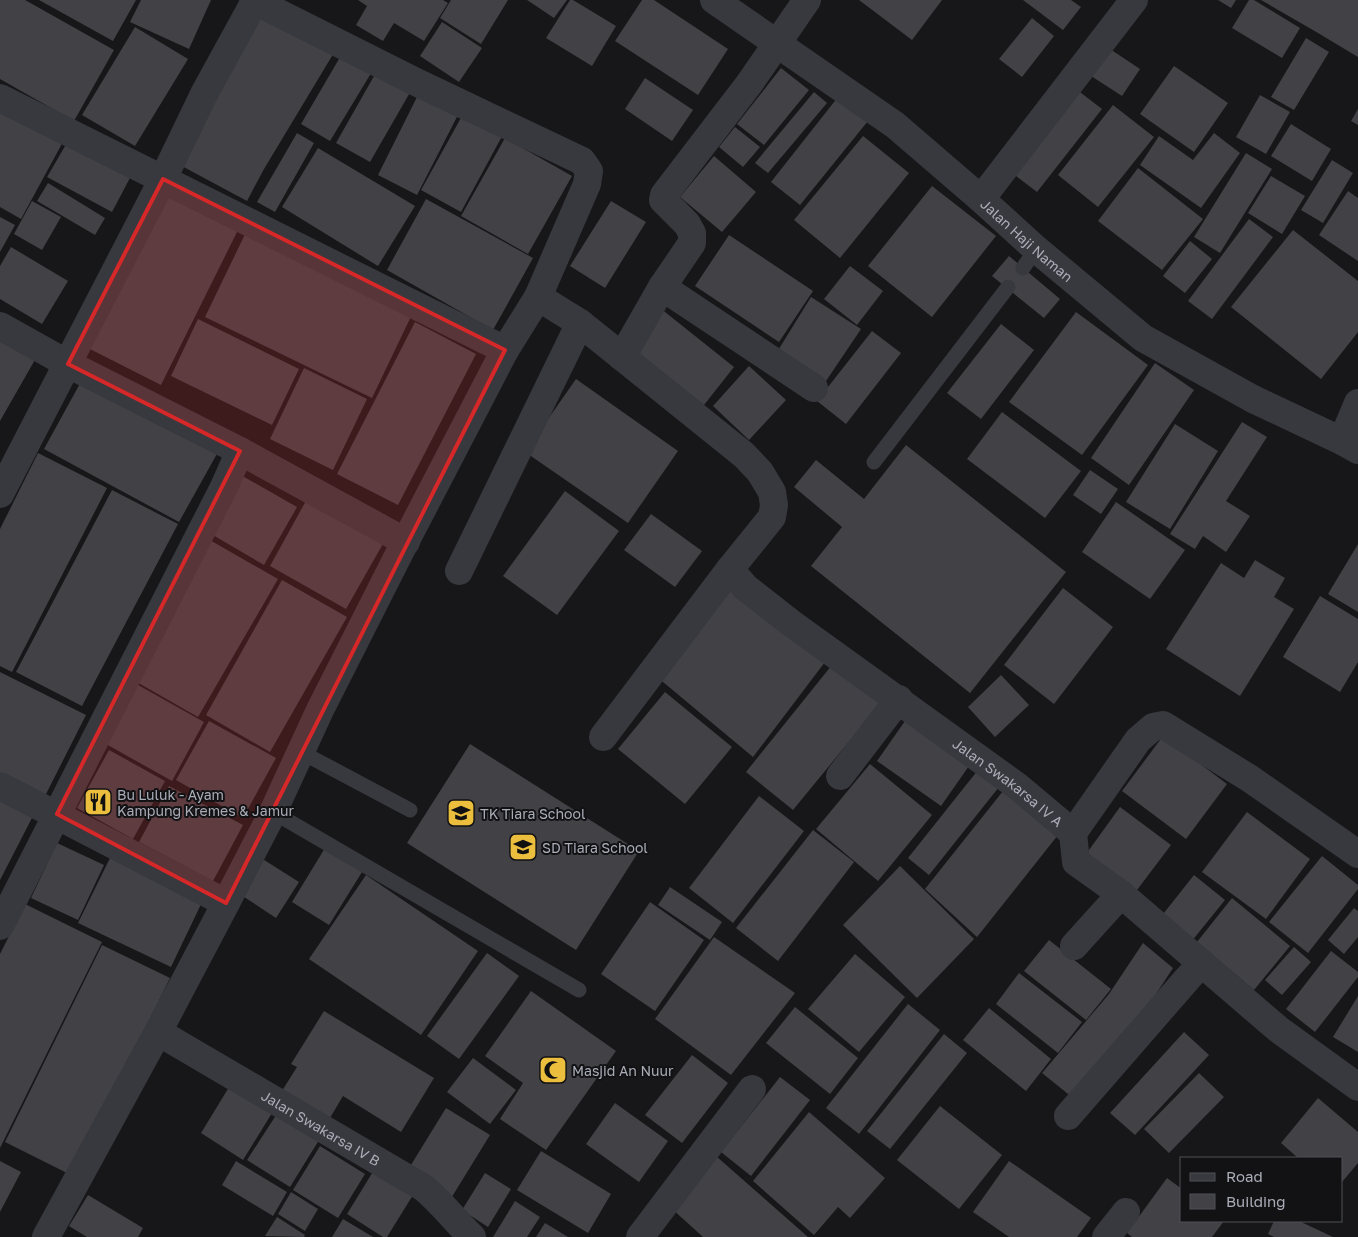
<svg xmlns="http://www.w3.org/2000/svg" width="1358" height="1237" viewBox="0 0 1358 1237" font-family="'Golos Text',sans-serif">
	<rect width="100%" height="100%" fill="#171719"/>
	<path fill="#424246" d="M0 0H25L114 50 74 121 0 79Z
		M39 0H136L113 41Z
		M141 0H211L189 49 130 22Z
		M358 0H443L448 3 424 41 394 23 383 41 356 25 367 6Z
		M451 0H508L481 44 440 18Z
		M527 0H567L554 18Z
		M570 0H573L616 26 592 66 546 38Z
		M642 0H654L728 49 698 95 615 41Z
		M859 0H942L912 40Z
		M1023 0H1071L1081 7 1063 30Z
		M1218 0H1236L1231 8Z
		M1249 0H1254L1300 28 1282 58 1232 28Z
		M1261 0H1358V57L1318 33Z
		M261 6 335 51 264 169 247 201 178 164Z
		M1032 18 1054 36 1022 77 999 59Z
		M442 22 482 48 459 82 420 56Z
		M135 27 188 59 135 146 82 115Z
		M1306 38 1329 52 1294 110 1271 97Z
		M1107 47 1140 69 1122 96 1088 74Z
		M343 52 373 70 330 141 301 124Z
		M1174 66 1228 103 1194 152 1140 114Z
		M781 68 809 90 764 145 737 124Z
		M378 69 412 89 370 162 336 143Z
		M645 78 693 110 672 141 625 109Z
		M1072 86 1102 109 1037 192 1007 169Z
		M421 89 461 109 417 195 378 175Z
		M814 92 827 103 768 173 755 163Z
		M1260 95 1290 112 1266 154 1236 137Z
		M838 97 868 121 800 205 771 182Z
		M1113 105 1154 137 1098 207 1058 175Z
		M0 106 64 140 21 219 0 207Z
		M467 107 507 127 461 212 421 190Z
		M1358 109V125L1351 121Z
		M1291 124 1331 149 1312 181 1271 156Z
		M735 127 760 147 743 167 719 147Z
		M297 133 314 143 275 212 257 202Z
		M1214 133 1240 153 1201 208 1140 165 1159 136 1193 160Z
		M863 136 909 173 840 258 794 220Z
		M505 138 572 176 528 254 461 216Z
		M68 141 131 176 112 212 47 177Z
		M318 148 415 206 378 266 282 207Z
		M1246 153 1272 169 1220 253 1194 237Z
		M714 156 756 192 722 232 680 197Z
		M1332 160 1353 173 1323 223 1301 210Z
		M1138 168 1203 219 1162 270 1098 221Z
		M1271 176 1305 196 1282 234 1248 213Z
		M48 183 105 218 95 235 37 201Z
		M932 186 996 236 932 317 868 266Z
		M165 189 240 226 161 385 86 347Z
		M1348 191 1358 198V261L1319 235Z
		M426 199 533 258 493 330 387 270Z
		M32 201 61 217 42 250 14 234Z
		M611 201 646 222 605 288 570 266Z
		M0 217 15 225 0 252Z
		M1249 219 1273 237 1212 319 1188 301Z
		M249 226 416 306 372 398 205 317Z
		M1293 230 1358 281V332L1321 379 1231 307Z
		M729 235 813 291 779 342 695 286Z
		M1190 241 1212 259 1185 293 1163 276Z
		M11 247 68 281 42 324 0 299V266Z
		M1009 256 1060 299 1044 318 992 276Z
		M850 266 883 291 857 325 824 299Z
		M811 297 861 329 824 384 777 352Z
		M660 308 734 367 704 405 629 346Z
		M1076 312 1148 365 1082 455 1009 402Z
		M198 319 299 369 272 425 171 376Z
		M415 322 476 354 398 505 337 474Z
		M1001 324 1034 350 981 419 947 393Z
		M872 331 901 353 846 424 817 401Z
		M0 337 36 358 0 421Z
		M1155 363 1194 390 1129 485 1091 458Z
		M749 366 786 400 749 440 713 406Z
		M304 368 367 399 333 470 270 439Z
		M83 378 218 452 179 522 44 449Z
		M576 379 678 451 628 523 525 452Z
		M1002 412 1081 471 1045 518 967 459Z
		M1242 422 1267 437 1226 501 1250 516 1226 552 1203 536 1195 549 1170 534Z
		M1175 424 1218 451 1170 529 1126 502Z
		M906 445 1066 572 970 693 811 566 842 527 794 487 816 460 864 499Z
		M38 453 107 488 12 672 0 666V529Z
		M1090 470 1118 489 1101 514 1073 495Z
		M239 474 297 507 264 565 206 531Z
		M112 490 178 524 82 706 16 672Z
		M565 491 619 531 557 615 503 576Z
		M307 499 384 542 346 609 270 566Z
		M1116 502 1185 550 1150 599 1082 552Z
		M651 514 702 551 675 587 624 550Z
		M208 539 278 579 198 717 128 677Z
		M1358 544V612L1328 594Z
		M1255 560 1285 578 1274 597 1294 609 1240 696 1166 649 1221 563 1244 578Z
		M282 580 347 617 270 752 206 715Z
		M734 587 825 662 753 757 657 677Z
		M1063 588 1113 627 1054 704 1004 665Z
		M1320 596 1358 619V662L1340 692 1283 657Z
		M836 660 884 699 793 810 746 772Z
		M0 672 86 715 45 796 0 774Z
		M1001 675 1029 705 995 737 968 707Z
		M138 685 204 722 172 781 106 744Z
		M665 692 732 747 685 804 618 749Z
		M209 721 276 758 243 818 176 780Z
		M905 721 969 766 941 806 877 761Z
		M1163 736 1227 784 1186 839 1122 791Z
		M470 744 639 851 576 950 407 843Z
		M109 750 165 781 133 839 77 808Z
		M870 764 932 815 878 881 816 829Z
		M978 770 999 787 929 875 908 858Z
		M169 786 243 825 213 881 139 842Z
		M1007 786 1062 830 977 937 925 889Z
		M0 796 34 814 0 880Z
		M759 796 804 831 733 923 689 888Z
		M1120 807 1171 845 1134 894 1084 857Z
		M1247 812 1310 859 1266 919 1202 872Z
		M813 830 854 862 778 961 736 928Z
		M57 843 104 865 78 920 31 898Z
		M325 848 362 872 329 925 292 902Z
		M111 856 203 900 171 967 78 923Z
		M1322 856 1358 885V889L1308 953 1269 922Z
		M261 858 299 882 276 918 238 893Z
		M900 866 974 939 917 998 843 925Z
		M366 875 478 951 421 1035 309 959Z
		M1194 875 1225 900 1191 942 1160 918Z
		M670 887 722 922 710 940 658 905Z
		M1232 898 1290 946 1254 990 1197 942Z
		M650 902 704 940 655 1011 601 974Z
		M25 904 102 942 0 1148V954Z
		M1354 908 1358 911V937L1344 954 1328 940Z
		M714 937 795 993 731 1075 655 1019Z
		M1049 940 1111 989 1086 1020 1024 971Z
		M1143 943 1173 968 1139 1020 1073 1098 1042 1073 1109 994Z
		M102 945 170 978 73 1176 5 1142Z
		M1294 947 1311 962 1282 995 1265 980Z
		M1331 951 1358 972V977L1315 1032 1286 1009Z
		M487 953 519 976 459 1059 427 1036Z
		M855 954 905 997 859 1052 808 1009Z
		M1019 973 1082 1022 1058 1053 996 1004Z
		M531 991 616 1051 546 1150 500 1119 523 1083 485 1056Z
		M1358 996V1052L1333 1037Z
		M908 1004 940 1030 859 1134 826 1108Z
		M795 1007 858 1058 830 1094 766 1043Z
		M989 1008 1051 1059 1026 1091 963 1040Z
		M324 1011 434 1078 401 1132 343 1096 327 1123 280 1094 297 1067 291 1064Z
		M1184 1032 1209 1055 1135 1135 1110 1113Z
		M944 1034 967 1053 890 1149 867 1131Z
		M692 1055 728 1083 682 1143 645 1115Z
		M473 1058 516 1090 490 1124 447 1092Z
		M1199 1073 1224 1097 1169 1153 1144 1129Z
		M780 1077 810 1100 751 1176 721 1152Z
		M234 1079 277 1105 243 1160 201 1133Z
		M1318 1098 1358 1132V1163L1342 1182V1158H1298L1281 1143Z
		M615 1103 668 1141 639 1182 586 1144Z
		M282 1106 324 1132 290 1187 247 1160Z
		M940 1106 1002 1155 959 1209 897 1160Z
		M446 1108 490 1135 450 1200 406 1173Z
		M809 1112 885 1178 850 1218 838 1207 814 1235 753 1181Z
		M320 1146 365 1174 338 1218 293 1190Z
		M541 1151 611 1194 588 1233 517 1190Z
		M716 1156 808 1237H703L670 1207Z
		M0 1161 21 1172 0 1212Z
		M236 1161 287 1192 273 1216 222 1185Z
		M1009 1161 1091 1218 1077 1237H1009L973 1212Z
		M374 1170 413 1195 387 1237H383L347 1214Z
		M485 1173 511 1189 488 1227 462 1210Z
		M1167 1178 1182 1189V1221H1224L1212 1237H1132L1127 1233Z
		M291 1192 318 1209 305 1231 278 1214Z
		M88 1195 143 1228 138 1237H87L69 1226Z
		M515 1201 540 1217 527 1237H493Z
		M277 1217 305 1235 304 1237 265 1236Z
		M343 1219 373 1237H332Z
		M1274 1221H1299L1333 1237H1274L1268 1234Z
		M545 1223 568 1237H536Z"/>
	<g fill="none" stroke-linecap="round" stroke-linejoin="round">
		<path stroke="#38393e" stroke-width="15" d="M1023 268 1036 249
			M874 462 1008 287
			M301 752 410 810
			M273 812 579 990"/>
		<g stroke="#38393e" stroke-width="28">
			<path d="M0 98 505 350"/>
			<path d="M981 199 1134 0"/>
			<path d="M662 287 814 388"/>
			<path d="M538 297 580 323 744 455 760 472 772 492 774 505 772 517 730 569 603 737"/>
			<path d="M0 326 68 364 240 451 406 542"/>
			<path d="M622 357 662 287 692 243V233L687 224 663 200 664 195 749 84 807 0"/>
			<path d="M1342 441 1358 403"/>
			<path d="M0 494 163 179 204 94 255 1"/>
			<path id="s1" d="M730 569 745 587 791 623 1017 786 1073 833 1076 862 1121 894 1278 1029 1358 1087"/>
			<path d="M459 571 580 323"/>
			<path d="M840 776 899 699"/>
			<path d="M0 786 226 903"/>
			<path d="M1073 833 1138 740 1153 727 1163 725 1249 778 1358 854"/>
			<path d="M0 926 224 487 240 451"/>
			<path d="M1074 946 1121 894"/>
			<path id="s2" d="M158 1032 424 1188C442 1203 455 1221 472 1237"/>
			<path d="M1068 1116 1188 978 1202 963"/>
			<path d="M46 1237 158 1032 226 903 273 812 320 710 400 552 505 350 538 297 587 184 589 171 582 161 416 82 253 0"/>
			<path d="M640 1237 752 1089"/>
			<path d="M1106 1237 1126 1212"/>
		</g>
		<path stroke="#38393e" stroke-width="28" id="s3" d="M714 0 895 125 981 199 1036 249 1143 338 1253 399 1342 441 1358 450"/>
	</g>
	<path fill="#d62828" fill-opacity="0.2" stroke="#d62828" stroke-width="4" stroke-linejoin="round" d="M163 179 505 350 226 903 57 814 240 451 68 364Z"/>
	<defs>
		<symbol id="restaurant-square" viewBox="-11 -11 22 22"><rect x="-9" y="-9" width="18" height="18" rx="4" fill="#ebbe3e" stroke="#121214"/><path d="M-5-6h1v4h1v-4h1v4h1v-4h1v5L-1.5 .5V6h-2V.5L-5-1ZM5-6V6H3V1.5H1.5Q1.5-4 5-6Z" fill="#111"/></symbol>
		<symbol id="school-square" viewBox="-11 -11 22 22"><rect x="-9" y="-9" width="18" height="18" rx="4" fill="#ebbe3e" stroke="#121214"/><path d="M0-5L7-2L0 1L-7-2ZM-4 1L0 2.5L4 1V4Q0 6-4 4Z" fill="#111"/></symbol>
		<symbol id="mosque-square" viewBox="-11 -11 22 22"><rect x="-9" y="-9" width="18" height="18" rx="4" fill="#ebbe3e" stroke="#121214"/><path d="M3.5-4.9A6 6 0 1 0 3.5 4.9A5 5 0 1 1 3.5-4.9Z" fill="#111"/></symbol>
	</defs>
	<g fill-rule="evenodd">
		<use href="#restaurant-square" x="82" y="786" width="32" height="32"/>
		<use href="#school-square" x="445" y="797" width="32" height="32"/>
		<use href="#school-square" x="507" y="831" width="32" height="32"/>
		<use href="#mosque-square" x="537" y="1054" width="32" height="32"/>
	</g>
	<g text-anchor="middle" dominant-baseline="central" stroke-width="4" stroke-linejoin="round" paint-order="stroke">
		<g font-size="14" fill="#aaadb8" stroke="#121214">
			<text stroke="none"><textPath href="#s3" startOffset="395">Jalan Haji Naman</textPath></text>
			<text stroke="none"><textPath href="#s1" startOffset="351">Jalan Swakarsa IV A</textPath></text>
			<text stroke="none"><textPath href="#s2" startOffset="189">Jalan Swakarsa IV B</textPath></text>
		</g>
		<g font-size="14" fill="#aaadb8" stroke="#121214" text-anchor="start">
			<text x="117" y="794">Bu Luluk - Ayam<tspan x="117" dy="16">Kampung Kremes &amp; Jamur</tspan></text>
			<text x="480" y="813">TK Tiara School</text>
			<text x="542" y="847">SD Tiara School</text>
			<text x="572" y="1070">Masjid An Nuur</text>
		</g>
	</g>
	<rect x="1180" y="1157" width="162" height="65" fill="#121214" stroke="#4f5056"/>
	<rect x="1190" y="1173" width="25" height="8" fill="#38393e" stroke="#4f5056"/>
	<text x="1226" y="1182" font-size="15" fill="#aaadb8">Road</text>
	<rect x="1190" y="1194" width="25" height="15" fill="#424246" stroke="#4f5056"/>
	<text x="1226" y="1207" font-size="15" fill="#aaadb8">Building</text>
</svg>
